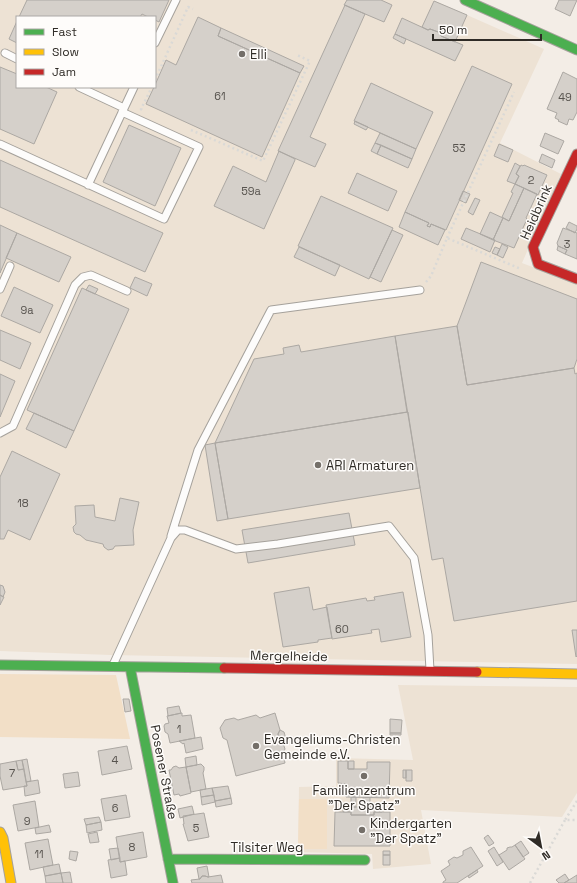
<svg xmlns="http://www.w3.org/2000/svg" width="577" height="883" viewBox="0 0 577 883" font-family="'Space Grotesk',sans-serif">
	<rect width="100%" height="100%" fill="#f3ede6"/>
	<path fill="#ede2d4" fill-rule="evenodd" d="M0 0H433L544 49 500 143 561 174 522 263 577 284V664L111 655 0 651ZM17 17H155V87H17Z
		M398 685 577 687V793L562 817 421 810 431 864 373 869 372 854 298 852 299 787 336 786V758L413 760Z"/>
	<path fill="#f2dfc7" d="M0 674 116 675 130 739 0 737Z
		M299 799H327V849H298Z"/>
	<path fill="#d5d0ca" stroke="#aca8a3" d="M27 0H169L159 22 155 20V17H148L142 14 140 17H19Z
		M347 0H381L392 5 384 22 344 5Z
		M559 0H577L570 16 555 9Z
		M434 1 467 15 455 42 441 36V33L430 29 428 30 422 27Z
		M345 5 365 14 310 137 326 144 315 167 278 151Z
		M198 17 221 28 218 36 300 73 262 157 146 104 154 87H155V85L166 60 176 65Z
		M402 18 428 30 430 29 441 33V36L463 45 455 61 395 34Z
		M17 21V43L9 39Z
		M221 28 304 66 300 73 218 36Z
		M395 34 406 39 404 44 393 38Z
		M472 66 512 84 446 230 431 224 430 227 427 226 429 223 405 212Z
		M0 67 17 74V87H46L57 92 34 144 0 129Z
		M563 72 577 79V112L573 120 569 119 567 125 558 121 559 120 555 118 557 113 547 109Z
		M371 83 433 112 416 149 354 121Z
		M355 121 368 127 366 130 354 124Z
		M129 125 181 148 155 206 103 182Z
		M380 133 416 149 412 159 375 143Z
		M545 133 564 141 558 154 540 146Z
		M375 143 381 145 377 154 371 151Z
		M499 144 513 150 508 162 494 156Z
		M381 145 412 159 408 168 377 154Z
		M279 151 295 159V160L264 229 214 206 233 166 266 182Z
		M542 154 555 160 552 168 539 162Z
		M0 160 163 233 145 272 0 207Z
		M515 163 520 166 516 174 519 176 515 184 507 181Z
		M521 165 523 166 524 165 547 175 538 195 515 184 519 176 516 174Z
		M357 173 397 191 388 211 348 193Z
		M515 184 524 188 509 221 502 217 513 193 511 192Z
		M524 188 537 194 526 218 527 219 514 248 493 240 503 218 509 221Z
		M463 191 470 194 466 203 459 200Z
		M321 196 393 228 369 279 298 246Z
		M475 198 480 200 473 215 468 212Z
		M405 212 429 223 427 226 430 227 431 224 445 230 438 245 399 227Z
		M490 212 503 218 493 240 480 234Z
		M569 222 577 226V229L575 233 566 228Z
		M0 225 17 233 0 273Z
		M466 228 495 240 490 252 461 239Z
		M563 228 577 233V259L565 254 567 250 558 246 557 243Z
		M392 230 403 235 381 282 370 277Z
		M17 233 71 257 59 282 6 258Z
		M502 244 508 247 503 258 497 255Z
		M558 246 567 250 565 254 557 250Z
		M299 247 340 265 335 276 294 257Z
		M495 247 500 249 497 255 492 253Z
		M481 262 577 299V359L574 368 467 385 457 326Z
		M135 277 152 284 147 296 130 288Z
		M89 285 98 289 95 294 86 290Z
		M14 287 53 305 40 333 1 316Z
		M82 288 129 309 74 431 27 410Z
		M457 326 467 385 574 368 575 374 577 373V601L454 621 443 558 432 560 395 336Z
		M0 330 31 343 20 369 0 360Z
		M395 336 407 412 215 443 254 359 284 354 283 348 299 345 301 352Z
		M0 374 15 381 0 417Z
		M408 412 420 488 228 519 215 443Z
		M34 413 74 431 66 448 26 429Z
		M215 443 228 519 217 521 205 445Z
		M12 451 60 474 30 540 8 530 4 539H0V477Z
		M120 498 139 502 133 530 134 545 115 546 113 549 108 550 104 547 103 544 86 540 80 535 76 534 74 532 73 527 76 524 75 506 94 505 95 517 115 521Z
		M349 513 355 545 248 563 242 530Z
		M0 585 3 586 5 592 3 597 0 595Z
		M309 587 313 610 327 607 332 638 318 640V642L283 647 274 593Z
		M403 592 411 637 381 642 379 629 371 630 372 633 332 639 326 605 366 598 367 601 375 600 374 597Z
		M0 595 4 597 0 605Z
		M572 630H577V656L576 657Z
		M123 699H129L131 711 125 712Z
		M179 706 181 713 168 716 167 708Z
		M182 713V716L191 715 195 738 170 743 168 734 165 732 164 726 165 724 169 723 167 716Z
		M275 713 280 730 278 734 279 740 283 743 285 749 283 753 285 763 236 776 227 740 223 738 220 728 225 720 234 718 238 720 256 715 260 718Z
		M390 719 402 720 401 733H390Z
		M280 730 284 732 286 739 283 743 279 740 278 734Z
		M390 733H401V735H390Z
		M201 737 203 749 186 753 184 743 183 744 179 741Z
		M127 746 132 769 102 775 98 751Z
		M196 756 197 765 186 767 185 758Z
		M27 759 31 781 26 782 22 760Z
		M22 760 24 769 18 770 16 761Z
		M16 761 18 770 24 769 27 786 3 790 0 776V764Z
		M338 761H348V769H367V762H390L389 798 346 797 347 784 338 783Z
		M348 761H354V769H348Z
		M201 764 204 767V770L203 773 206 789 191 792 186 767Z
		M176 766 179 768 186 767 191 793 180 796 179 794 174 795 169 770H171L173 767Z
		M403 770H406V778H403Z
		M406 770H412V781H406Z
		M78 772 80 786 65 788 63 774Z
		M38 780 40 793 25 796 24 786H27L26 782Z
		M228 786 231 798 215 801 212 788Z
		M212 788 214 795 201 797 200 790Z
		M126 795 130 817 105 821 101 799Z
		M214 795 215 802 202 805 201 797Z
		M351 797H356V807H351Z
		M363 797H370V807H363Z
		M231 798 232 804 216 807 215 801Z
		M35 801 39 827 18 831 13 805Z
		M192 806 194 814 180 818 178 809Z
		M343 807H382V812H374V815H351V812H343Z
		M335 812H351V815H374V812H390V846H334Z
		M204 813 209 837 188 841 183 824H184L183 816Z
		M99 817 101 822 86 825 84 819Z
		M101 822 102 830 87 833 86 825Z
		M49 825 51 832 36 834 35 828Z
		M97 832 99 842 90 843 88 834Z
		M143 832 147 857 120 862 116 837Z
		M488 835 494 843 489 846 484 838Z
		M48 839 53 865 30 870 25 843Z
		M521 841 529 853 523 857 515 845Z
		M515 845 525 859 509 870 499 855 507 850V848L510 847H512Z
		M471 847 483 866 457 883H443V882L446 880 441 871 450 865 448 861 454 857 457 858 463 855V851Z
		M494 847 503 862 497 866 488 851Z
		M118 848 120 858 111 860 109 849Z
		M70 851 78 852 76 861 69 859Z
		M383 851H390V855H383Z
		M383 855H390V865H383Z
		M120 858V862L125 861 127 875 111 878 108 860Z
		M59 864 61 873 45 876 43 867Z
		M207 866 209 877H208L205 876H202L200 879H199L197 868Z
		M477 870 478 872 469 878 468 876Z
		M70 872 72 883H63L61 873Z
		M61 873 63 883H46L45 876Z
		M565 874 569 880 564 883H559L556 880Z
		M221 875 223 883H192L191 880 200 879 202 876H205L208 877Z
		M577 875V883H564L569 880Z"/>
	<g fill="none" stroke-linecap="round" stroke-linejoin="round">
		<defs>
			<path id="lane" d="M155 43 176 0
				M5 53 17 59
				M79 87 124 108
				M0 144 164 219 199 147 122 112
				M88 185 134 87
				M0 289 10 266
				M0 433 13 426 75 285 83 277 91 275 127 291
				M171 536 198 450 271 310 420 290
				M113 665 171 538 178 530H185L236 549 278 544 389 526 414 558 428 635 430 670"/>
			<path id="fast" d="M465 0 577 50
				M0 665 224 668
				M130 667 173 883
				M168 859 365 860"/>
			<path id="slow" d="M477 672 577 674
				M0 832 3 838 11 883"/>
			<path id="jam" d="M577 154 533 247 538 264 577 279
				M224 668 477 672"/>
		</defs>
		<use href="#lane" stroke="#a5a19b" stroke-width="9"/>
		<use href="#fast" stroke="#a5a19b" stroke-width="11"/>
		<use href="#slow" stroke="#a5a19b" stroke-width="11"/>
		<use href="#jam" stroke="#a5a19b" stroke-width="11"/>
		<path stroke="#dad9d6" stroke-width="2.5" stroke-dasharray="2 3" stroke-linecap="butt" d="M155 80 188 7 193 9
			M142 110 141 109 152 87
			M191 130 263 161 310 61 297 55
			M447 238 514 92
			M426 282 431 276 447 238 521 269
			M577 801 565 820H577
			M530 883 565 820"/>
		<use href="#lane" stroke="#fdfcfb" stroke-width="7"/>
		<use href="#fast" stroke="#4caf50" stroke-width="9"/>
		<use href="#slow" stroke="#ffc107" stroke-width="9"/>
		<use href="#jam" stroke="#c62828" stroke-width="9"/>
	</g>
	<g fill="#746f69" stroke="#fefcfa" stroke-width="1.5">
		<circle cx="242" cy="54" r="4"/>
		<circle cx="318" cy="465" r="4"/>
		<circle cx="256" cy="746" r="4"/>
		<circle cx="364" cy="776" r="4"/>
		<circle cx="362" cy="830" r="4"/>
	</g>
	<g text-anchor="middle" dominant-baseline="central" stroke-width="3" stroke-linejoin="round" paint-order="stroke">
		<g font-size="11" fill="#58544f">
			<text x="220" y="96">61</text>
			<text x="565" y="97">49</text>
			<text x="459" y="148">53</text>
			<text x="531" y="180">2</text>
			<text x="251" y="191">59a</text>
			<text x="567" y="244">3</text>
			<text x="27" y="310">9a</text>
			<text x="23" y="503">18</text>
			<text x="342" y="629">60</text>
			<text x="179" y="729">1</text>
			<text x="115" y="760">4</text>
			<text x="12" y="773">7</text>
			<text x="115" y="808">6</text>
			<text x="27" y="821">9</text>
			<text x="196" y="828">5</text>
			<text x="132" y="847">8</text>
			<text x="39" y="854">11</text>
		</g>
		<g font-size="13" fill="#2f2b26" stroke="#fefcfa" text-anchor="start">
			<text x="250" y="54">Elli</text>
			<text x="326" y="465">ARI Armaturen</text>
			<text x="264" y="739">Evangeliums-Christen<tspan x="264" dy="15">Gemeinde e.V.</tspan></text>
			<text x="364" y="790" text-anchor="middle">Familienzentrum<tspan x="364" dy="15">"Der Spatz"</tspan></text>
			<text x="370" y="823">Kindergarten<tspan x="370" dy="15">"Der Spatz"</tspan></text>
		</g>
		<g font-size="13" fill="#2f2b26" stroke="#fefcfa">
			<text transform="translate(536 212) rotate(-66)">Heidbrink</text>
			<text transform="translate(289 656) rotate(1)">Mergelheide</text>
			<text transform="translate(164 772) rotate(79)">Posener Straße</text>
			<text x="267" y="847">Tilsiter Weg</text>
		</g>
	</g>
	<rect x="16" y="16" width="140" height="72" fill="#fefcfa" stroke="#aba8a5"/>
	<rect x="24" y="29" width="20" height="6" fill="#4caf50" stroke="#aba8a5"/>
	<text x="52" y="36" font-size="12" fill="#2f2b26">Fast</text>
	<rect x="24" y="49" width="20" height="6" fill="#ffc107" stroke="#aba8a5"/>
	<text x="52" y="56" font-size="12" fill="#2f2b26">Slow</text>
	<rect x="24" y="69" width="20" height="6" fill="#c62828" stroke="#aba8a5"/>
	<text x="52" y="76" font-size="12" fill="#2f2b26">Jam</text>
	<g transform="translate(541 847) rotate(148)" stroke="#fefcfa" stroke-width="3" paint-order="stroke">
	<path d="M0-3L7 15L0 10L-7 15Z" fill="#2f2b26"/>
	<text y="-6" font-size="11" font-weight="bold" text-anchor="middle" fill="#2f2b26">N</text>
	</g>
	<path d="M433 34v6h108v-6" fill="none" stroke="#2f2b26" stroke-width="2"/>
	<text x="439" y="34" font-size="12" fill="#2f2b26" stroke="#fefcfa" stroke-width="3" paint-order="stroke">50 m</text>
</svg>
